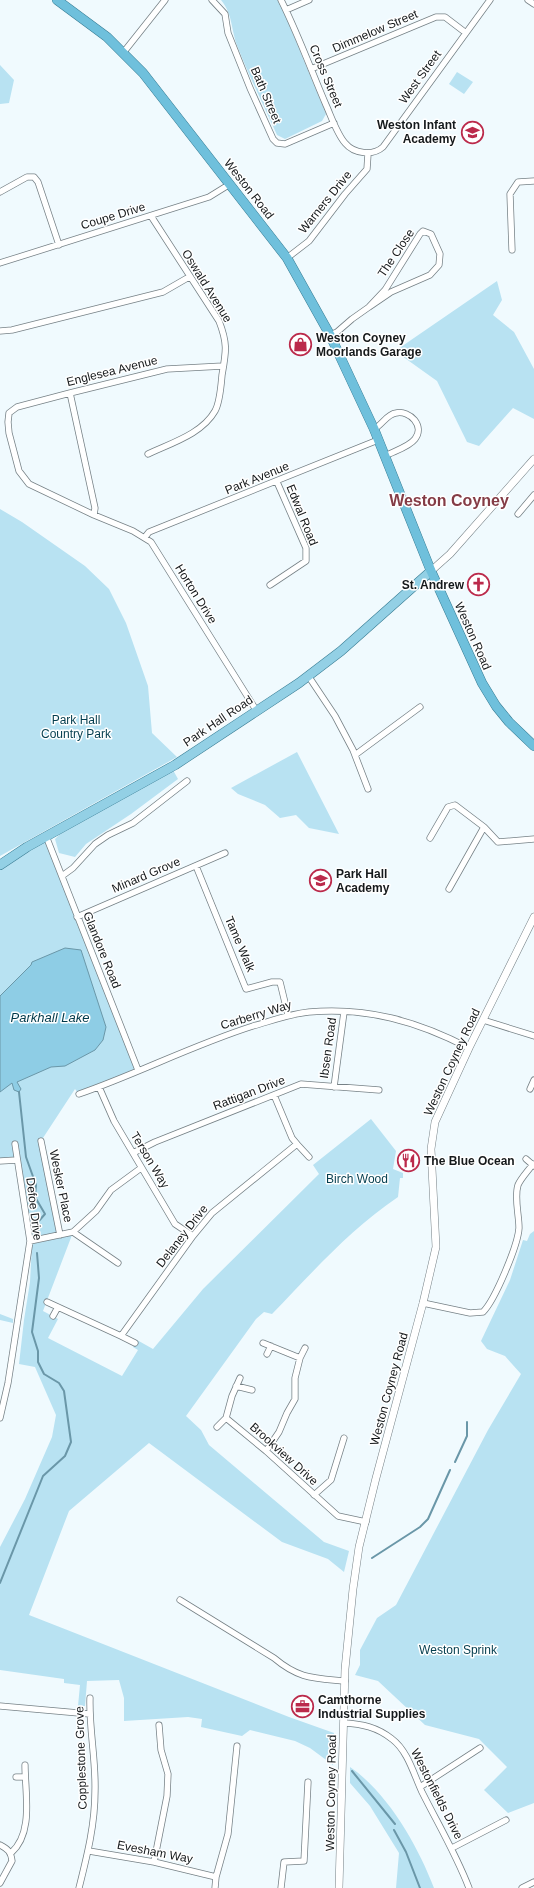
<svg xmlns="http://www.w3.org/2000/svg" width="534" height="1888" viewBox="0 0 534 1888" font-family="Helvetica,sans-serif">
	<rect width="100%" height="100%" fill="#f0fafe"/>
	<path fill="#b8e2f2" d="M221 0H279L326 114 322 121 285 139 277 135C264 106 250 78 238 48 231 31 233 14 221 0Z
		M0 65 14 80 9 103 0 104Z
		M457 72 473 82 464 94 449 84Z
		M497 281 502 300 493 315 514 332 534 369V419L513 408 479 446 467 442 437 381 395 351Z
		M0 509 22 522 85 566 109 589 126 623 148 686 152 733 177 757 0 856Z
		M297 752 339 834 309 828 296 815 280 818 265 805 238 794 231 788Z
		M173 770 178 779 131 814 86 844 75 857 59 853 55 839 60 834Z
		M46 836 138 1070 78 1093 75 1089 41 1141 60 1235 30 1241 17 1160 0 1161V866Z
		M371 1119 396 1151 393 1169 403 1173V1178H400L398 1197C349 1230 313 1272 272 1314L264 1312 256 1319 186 1416 201 1430 209 1445 324 1542 349 1551 344 1572 328 1559 282 1542 149 1443 69 1511 29 1615 289 1717 334 1733 333 1765 310 1748 295 1741 250 1730 242 1736 201 1727 202 1719 188 1717 124 1721V1698L119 1680 87 1681 85 1706H78L80 1685 64 1683V1679L0 1670V1547L25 1499 52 1437 56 1415 35 1367 19 1364 24 1320 30 1282 32 1244 72 1235 43 1311 58 1319 48 1338 122 1376 138 1350 133 1347 137 1340 153 1349 203 1289 319 1174 313 1165Z
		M534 1231V1803L508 1813 484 1790 507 1767 479 1739 425 1725 378 1681 355 1675 360 1665V1650L377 1618 396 1605 488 1430 521 1374 505 1356 487 1349 481 1341 510 1280 523 1240 527 1241 530 1234Z
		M0 1314 13 1319V1323L0 1320Z
		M350 1767C388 1793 418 1846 434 1888H396L399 1853 370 1806 350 1783Z"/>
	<path fill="#8ecde5" stroke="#6a97a8" d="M65 948 81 950 106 1027 103 1040 95 1050 65 1066 51 1067 17 1082 21 1089 19 1092 14 1090 12 1083 0 1092V996L31 965 32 962Z"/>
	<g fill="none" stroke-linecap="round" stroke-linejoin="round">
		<path stroke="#6a97a8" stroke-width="2" d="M19 1092 26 1157 36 1185 35 1197 45 1214 38 1222V1233
			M455 1462 467 1436V1422
			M372 1558 420 1527 428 1519 450 1470
			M0 1583 43 1476 65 1456 71 1442 64 1391 59 1383 44 1374 38 1362V1351L32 1332 39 1278 37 1253
			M352 1771 395 1824
			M394 1830 406 1852 420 1888"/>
		<defs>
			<path id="minor" d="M212 0 225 14 228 33 250 88 273 139 277 143 285 144 334 123
				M281 0C298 34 311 70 326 105 331 116 337 134 345 143 354 154 373 156 383 147L490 0
				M528 0 534 4
				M286 10 309 0
				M123 53 165 0
				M311 69 436 17H445L466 33
				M0 192 27 177H34L38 182 59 245
				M512 250 510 194 518 182 534 181
				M287 258 309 241 345 194 367 169 368 154
				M0 263 209 197 230 184
				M0 331 12 330 163 292 189 277
				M330 335 337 332 352 319 369 307 385 290 420 234 423 231 431 234 440 254 439 265 430 275 391 292 369 307
				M223 366 167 369 70 393 17 407 9 413 8 422 9 433 19 471 29 484 94 515 133 531 151 542 256 710
				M70 393 95 508 94 515
				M374 429C382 425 387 414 396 413 410 410 425 426 415 439 409 447 394 451 385 456
				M148 454C171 443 202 434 215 411 220 402 221 386 222 375 226 352 228 344 219 321L151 216
				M518 514 534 495
				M145 537 149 532 378 440
				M270 585 306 561V548L277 482
				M309 677 335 716 353 750 368 789
				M355 755 420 707
				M46 836 138 1070
				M430 838 448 807 455 805 484 827 498 842 534 839
				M196 866 246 989 272 982H280L288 1015
				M62 876 73 868 95 844 108 835 133 823 187 781
				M449 889 484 827
				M77 917 225 853
				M483 1020 534 1036
				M99 1087 114 1121 175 1224 193 1236
				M334 1087 344 1012
				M530 1089 534 1080
				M79 1094C137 1074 193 1045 253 1026 271 1021 289 1014 309 1012 367 1007 417 1021 469 1048
				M41 1141 60 1235
				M297 1144 309 1157
				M133 1153 155 1142 301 1084 379 1090
				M526 1159 534 1166
				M0 1161 17 1160
				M73 1232 118 1263
				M30 1241 73 1232 96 1211 111 1190 141 1168
				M47 1302 121 1336 193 1236 212 1213 297 1144 292 1138 274 1095
				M423 1303 470 1313 483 1312C495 1300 518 1245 519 1228 519 1214 514 1198 518 1185 521 1178 528 1171 533 1164
				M53 1316 58 1307
				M121 1336 135 1343
				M263 1343 300 1358 295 1378V1399L287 1413 279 1432 266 1451
				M267 1354 271 1346
				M300 1358 305 1348
				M240 1378 232 1396 226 1418 266 1451 338 1516 366 1522
				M236 1386 252 1390
				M0 1418 8 1383 30 1241 15 1144
				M217 1427 226 1418
				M314 1495 331 1480 344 1438
				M180 1600 274 1658C299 1679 313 1678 345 1681
				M0 1706 90 1714
				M344 1723C362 1724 377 1727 392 1739 408 1751 414 1775 422 1792 438 1824 456 1854 469 1888
				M16 1777H25
				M420 1787 480 1748
				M0 1845C8 1849 11 1852 12 1861L0 1883
				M452 1848 506 1820
				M89 1851 154 1862 216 1877
				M11 1853C34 1833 25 1793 25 1765
				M154 1862 167 1796 168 1774 161 1750 159 1725
				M79 1888C87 1856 95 1825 95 1791 96 1760 89 1729 90 1698
				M215 1888 216 1877 228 1834 237 1746
				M281 1888 284 1862 304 1861 308 1782
				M522 1888 534 1882"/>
			<path id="tertiary" d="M431 571 450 554 534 459
				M339 1888 345 1669 353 1589 359 1547 376 1478 423 1303 436 1247 431 1149 435 1122 469 1048 534 917"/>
			<path id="primary" d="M0 865 27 847 175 765 299 683 341 651 431 571"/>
			<path id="trunk" d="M57 0 107 37 143 73 287 258 330 335 374 429 431 571 482 683 496 706 509 722 534 746"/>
		</defs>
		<use href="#minor" stroke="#768186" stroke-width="7"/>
		<use href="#tertiary" stroke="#768186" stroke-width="8"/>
		<use href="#primary" stroke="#387c93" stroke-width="10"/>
		<use href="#trunk" stroke="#387c93" stroke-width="10"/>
		<use href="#minor" stroke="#fff" stroke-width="5.5"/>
		<use href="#tertiary" stroke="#fff" stroke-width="7"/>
		<use href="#primary" stroke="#93d0e5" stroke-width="9"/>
		<use href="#trunk" stroke="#6fc0dc" stroke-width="9"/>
	</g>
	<defs>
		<symbol id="school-ring" viewBox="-11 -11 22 22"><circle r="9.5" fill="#fff" stroke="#bb2a4b" stroke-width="1.5"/><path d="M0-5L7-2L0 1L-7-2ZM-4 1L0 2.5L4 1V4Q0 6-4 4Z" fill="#bb2a4b"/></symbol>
		<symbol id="shop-ring" viewBox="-11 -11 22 22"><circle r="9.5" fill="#fff" stroke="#bb2a4b" stroke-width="1.5"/><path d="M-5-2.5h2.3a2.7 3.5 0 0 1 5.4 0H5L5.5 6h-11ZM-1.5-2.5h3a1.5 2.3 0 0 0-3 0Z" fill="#bb2a4b"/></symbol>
		<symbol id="church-ring" viewBox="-11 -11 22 22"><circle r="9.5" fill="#fff" stroke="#bb2a4b" stroke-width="1.5"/><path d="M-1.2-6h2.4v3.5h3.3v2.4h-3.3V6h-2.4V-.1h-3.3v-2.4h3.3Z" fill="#bb2a4b"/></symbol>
		<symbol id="restaurant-ring" viewBox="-11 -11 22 22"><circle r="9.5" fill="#fff" stroke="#bb2a4b" stroke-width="1.5"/><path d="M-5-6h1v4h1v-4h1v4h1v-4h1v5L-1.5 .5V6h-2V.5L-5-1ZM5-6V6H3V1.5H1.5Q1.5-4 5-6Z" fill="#bb2a4b"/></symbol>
		<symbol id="office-ring" viewBox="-11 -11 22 22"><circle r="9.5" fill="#fff" stroke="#bb2a4b" stroke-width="1.5"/><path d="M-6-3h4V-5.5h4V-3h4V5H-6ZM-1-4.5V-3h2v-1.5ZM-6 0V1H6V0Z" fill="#bb2a4b"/></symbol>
	</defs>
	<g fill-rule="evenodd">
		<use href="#school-ring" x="460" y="120" width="25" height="25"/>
		<use href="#shop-ring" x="288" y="332" width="25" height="25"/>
		<use href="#church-ring" x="466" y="572" width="25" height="25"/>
		<use href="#school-ring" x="308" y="868" width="25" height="25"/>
		<use href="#restaurant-ring" x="396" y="1148" width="25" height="25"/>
		<use href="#office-ring" x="290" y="1694" width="25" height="25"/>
	</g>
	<g text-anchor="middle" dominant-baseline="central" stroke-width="3" stroke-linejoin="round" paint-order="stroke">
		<g font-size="12" fill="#15191b" stroke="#fff">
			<text transform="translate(375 31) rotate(-23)">Dimmelow Street</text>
			<text transform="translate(326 76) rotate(67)">Cross Street</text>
			<text transform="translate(420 77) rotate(-54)">West Street</text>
			<text transform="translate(266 95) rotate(67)">Bath Street</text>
			<text transform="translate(249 189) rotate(52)">Weston Road</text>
			<text transform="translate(325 202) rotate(-51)">Warners Drive</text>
			<text transform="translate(113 216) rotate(-17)">Coupe Drive</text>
			<text transform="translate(396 253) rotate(-56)">The Close</text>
			<text transform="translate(207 286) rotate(58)">Oswald Avenue</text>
			<text transform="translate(112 371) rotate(-14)">Englesea Avenue</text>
			<text transform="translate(257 478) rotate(-22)">Park Avenue</text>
			<text transform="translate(302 515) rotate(68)">Edwal Road</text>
			<text transform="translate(196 594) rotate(58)">Horton Drive</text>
			<text transform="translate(473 636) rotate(66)">Weston Road</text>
			<text transform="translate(218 721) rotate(-34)">Park Hall Road</text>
			<text transform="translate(146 875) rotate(-23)">Minard Grove</text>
			<text transform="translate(240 944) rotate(67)">Tame Walk</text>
			<text transform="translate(102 950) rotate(68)">Glandore Road</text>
			<text transform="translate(256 1015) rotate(-17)">Carberry Way</text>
			<text transform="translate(328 1048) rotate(-82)">Ibsen Road</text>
			<text transform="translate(452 1062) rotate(-65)">Weston Coyney Road</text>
			<text transform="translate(249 1093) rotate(-21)">Rattigan Drive</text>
			<text transform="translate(150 1160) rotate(59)">Terson Way</text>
			<text transform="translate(61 1186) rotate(78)">Wesker Place</text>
			<text transform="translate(34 1209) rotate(83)">Defoe Drive</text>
			<text transform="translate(182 1236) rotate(-52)">Delaney Drive</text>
			<text transform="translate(389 1389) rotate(-75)">Weston Coyney Road</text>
			<text transform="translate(284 1454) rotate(42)">Brookview Drive</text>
			<text transform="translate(81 1758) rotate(-92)">Copplestone Grove</text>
			<text transform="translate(331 1793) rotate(-89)">Weston Coyney Road</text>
			<text transform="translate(437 1794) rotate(63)">Westonfields Drive</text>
			<text transform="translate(155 1852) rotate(11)">Evesham Way</text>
		</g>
		<g font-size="12" font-weight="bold" fill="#15191b" stroke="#fff" text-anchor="start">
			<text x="456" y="125" text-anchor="end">Weston Infant<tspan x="456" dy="14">Academy</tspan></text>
			<text x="316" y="338">Weston Coyney<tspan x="316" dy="14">Moorlands Garage</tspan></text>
			<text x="464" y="585" text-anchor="end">St. Andrew</text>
			<text x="336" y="874">Park Hall<tspan x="336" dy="14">Academy</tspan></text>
			<text x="424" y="1161">The Blue Ocean</text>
			<text x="318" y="1700">Camthorne<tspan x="318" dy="14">Industrial Supplies</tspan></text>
		</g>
		<g font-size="12" fill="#033d4e" stroke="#fff">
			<text x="76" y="720">Park Hall<tspan x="76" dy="14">Country Park</tspan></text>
			<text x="357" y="1179">Birch Wood</text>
			<text x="458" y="1650">Weston Sprink</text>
		</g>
		<g font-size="13" font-style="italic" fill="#00394a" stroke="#fff">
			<text x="50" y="1017">Parkhall Lake</text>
		</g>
		<g font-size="16" font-weight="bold" fill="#843c46" stroke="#fff">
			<text x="449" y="500">Weston Coyney</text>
		</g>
	</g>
</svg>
